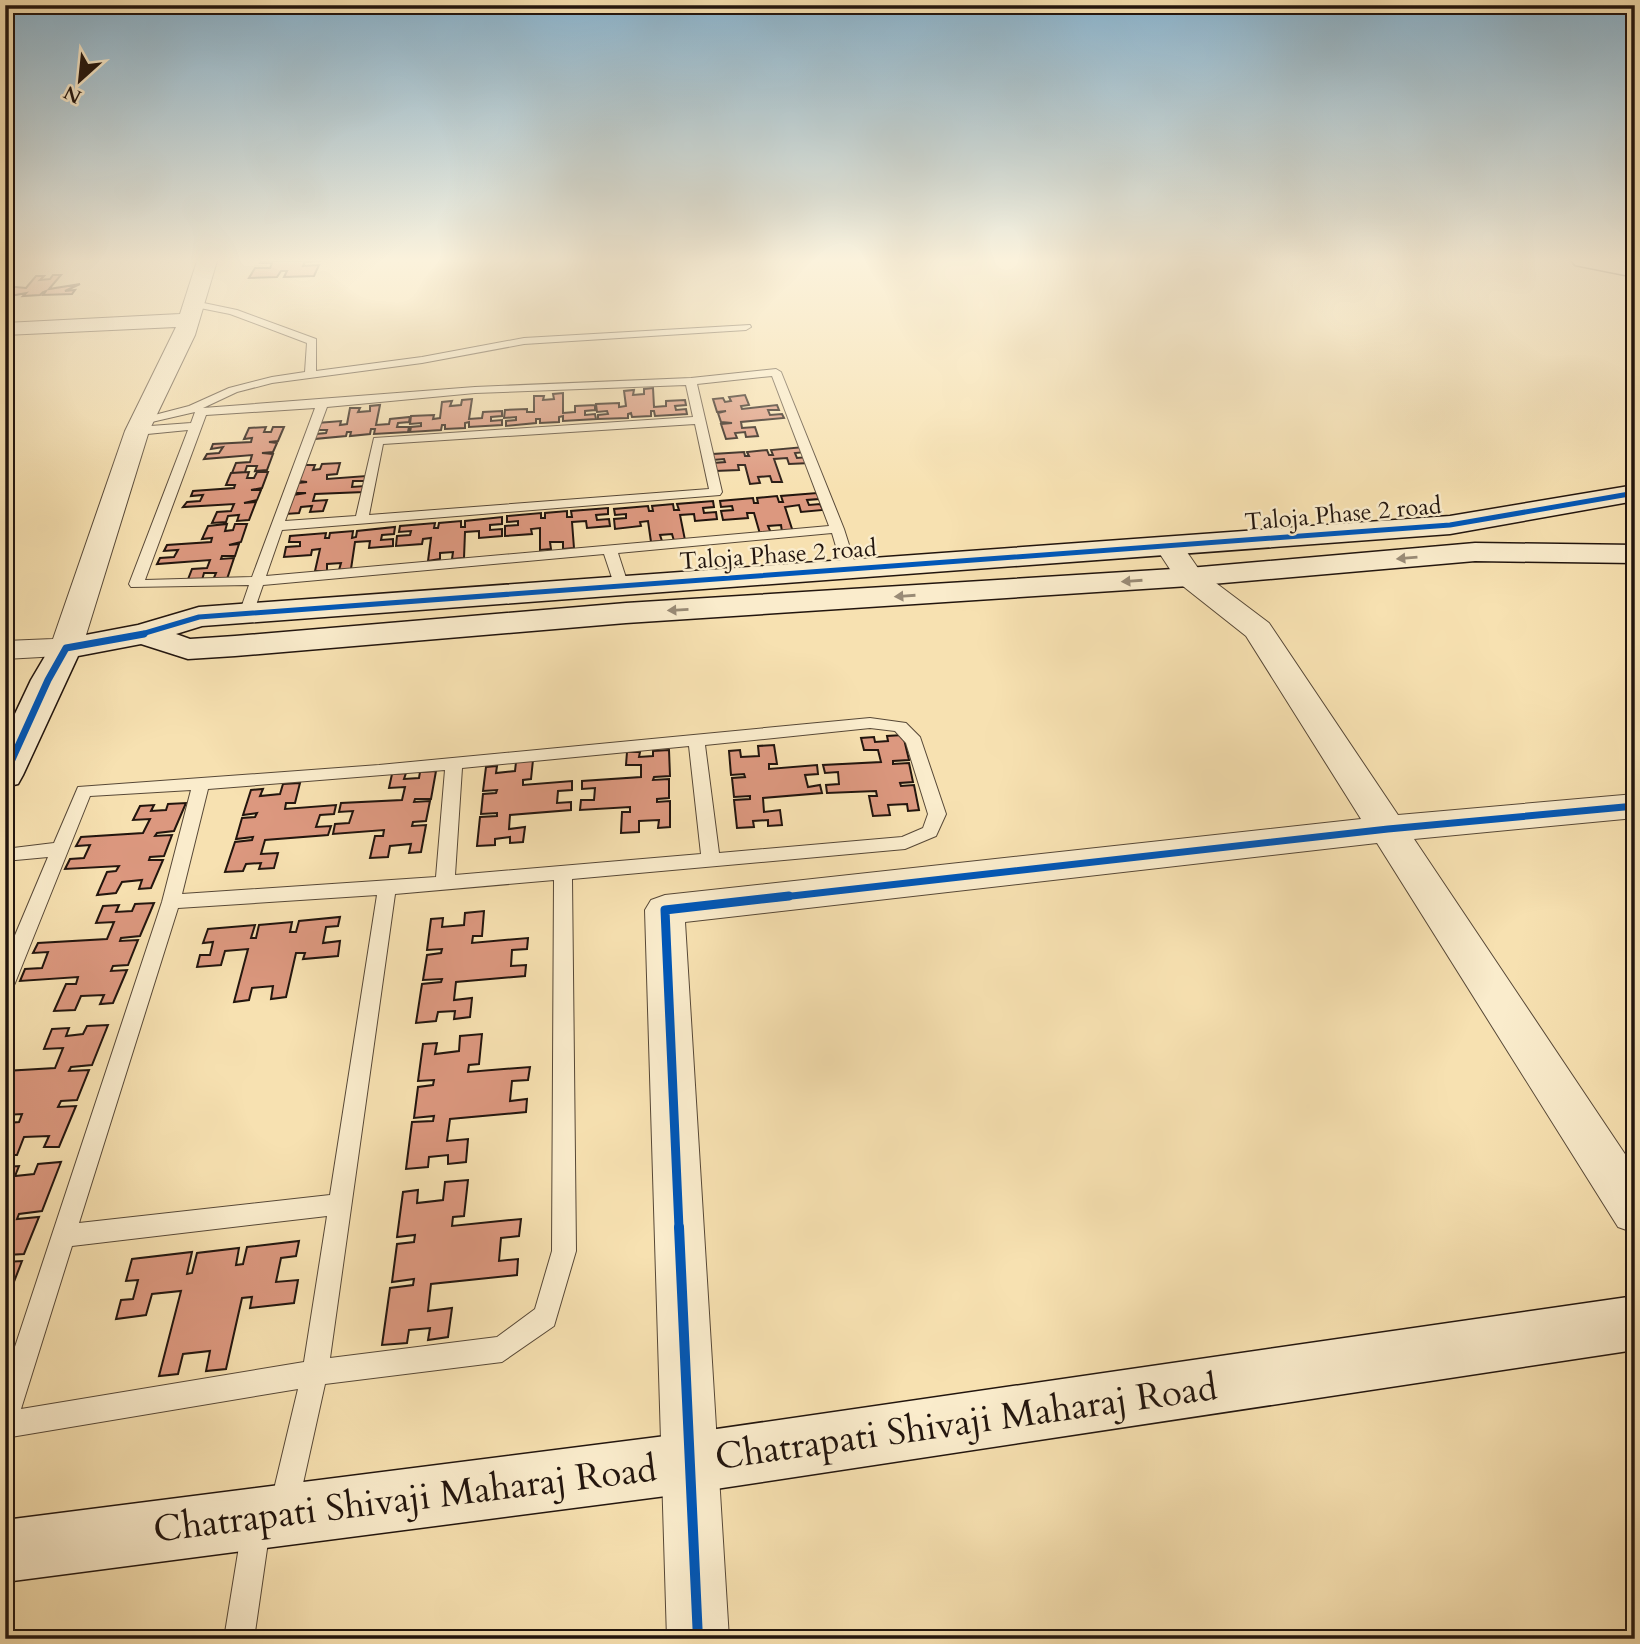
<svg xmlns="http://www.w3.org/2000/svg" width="1640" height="1644" viewBox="0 0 1640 1644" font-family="Cardo,serif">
	<rect width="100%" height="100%" fill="#f7e1b1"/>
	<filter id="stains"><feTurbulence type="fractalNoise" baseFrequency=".00286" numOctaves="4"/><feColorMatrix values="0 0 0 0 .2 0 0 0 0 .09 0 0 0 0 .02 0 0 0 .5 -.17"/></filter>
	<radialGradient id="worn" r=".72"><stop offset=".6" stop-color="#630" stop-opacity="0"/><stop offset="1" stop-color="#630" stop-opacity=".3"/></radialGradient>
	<path fill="#dc987f" stroke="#22150e" stroke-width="2" d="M261 261H321L305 262 303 266 319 265 314 276 284 277 287 271H281L277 277 249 278 255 268H270L272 263H260Z
		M53 275H61L49 289 80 284 65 291 75 290 72 294 43 295 46 291 43 292 40 295 23 296 26 293 5 297V286L26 288 36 276H44L40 280 50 279Z
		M653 388 654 407 666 406V401L685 400 686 405 675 406 676 410 686 409 687 414 655 416 654 411H651V416L632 417 631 413 628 414V418L598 419V415L608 414 607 411 597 412 596 404 619 403V407L626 406 624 391 634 390 633 395 644 394V389Z
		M563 393V413L575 412V406L595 405V410L585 411V415L595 414 596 419 563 421V416L559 417V422L540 423V419H536V423L506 426V421L516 420V417L504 418 505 410 527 409V412H534V396H544L543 400 554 399 553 394Z
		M745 395 749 405 741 406 742 409 777 405 779 410H768L770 415 782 414 784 418 741 422 742 428 755 427 758 436 746 437 745 432 735 433 737 438 726 439 721 424 732 423 721 422 718 413 726 411 717 412 713 399 723 398 725 402 731 401 729 397Z
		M472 399 469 419 482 418 483 412 502 411V416L491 417V421L502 420V425L469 427V422L465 423V428L445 429V425H442L441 430 410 432 411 427 421 426V423L410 424 411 416 434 415 433 419 440 418 442 402 452 401 450 406 461 405 462 400Z
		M380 405 376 425 389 424 390 419 410 417 409 422 398 423 397 427H409L408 432 374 434 375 429H371L370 434 350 436 351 432H347L346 436 314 439 316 434 326 433 327 430H315L317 423 341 421 340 425 347 424 350 408H360L358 412 370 411V406Z
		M266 427 264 432H271L273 427H284L278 441 269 442 277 443 273 452 262 453 273 454 267 470 255 471 257 466H247L245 472 232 473 236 463 250 462 252 455 204 459 207 454 219 453 223 447 211 449 213 444 251 442 252 438 244 439 249 428Z
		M804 447 806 452 795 453 797 458 808 457 810 463 789 464 787 458 774 459 782 482H772L770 476 758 477 760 483 750 484 745 465H738L739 470 715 471 713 463 725 462 724 459 713 460V454L744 452 745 456H749L747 452 767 450 769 455H773L771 450Z
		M340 463 337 474 327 475V479L366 476 365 481H353L352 487 365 486 364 492 315 494 313 501 327 500 323 511 310 512 312 506 301 507 299 513 286 514 293 495 306 493H294L298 483 307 482 298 481 303 465H315L313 470 320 469 322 464Z
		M249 472 247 478H254L257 472H268L262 488 251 490H261L257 500 244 503 256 502 249 520 237 521 239 515 228 516 226 522 212 523 217 512 231 511 234 504 183 507 187 502 200 501 203 495 191 496 193 491 234 488 235 485H226L231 473Z
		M817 493 819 499 807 500 809 505 820 504 823 510 801 512 799 505 785 507 793 532H782L781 525 768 526 771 533 760 534 754 513H747L748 518 723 520 721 511 733 510 732 506 721 507 720 501 753 498 754 503H758L757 498 777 496 779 502H783L781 496Z
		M713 501 714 507 703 508 704 513 716 512 717 519 695 521 694 514 680 515 685 540 674 541 672 534 660 535 662 541 651 542 648 521 640 522 641 526 615 529 614 519 626 518V514L615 515 614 509 648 506 649 511H653L652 506 673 504 674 510H679L677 504Z
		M608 508V514L596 515 597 520 609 519 610 526 587 528 586 521 572 522 574 548 563 549V542H550L551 549 540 550V528L531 529 532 534 505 536V526L518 525V521L507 522V516L541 513V518H545V513L567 511V517H572L571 511Z
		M502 517V524L490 525V530L502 529V536L479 538V531L465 532 464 558 452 559 453 552 440 553V559L428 561 431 538 423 539 422 544 396 546 397 536 410 535 411 531 399 532 400 526 435 523 434 528H438L439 523 461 521V527H465V521Z
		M227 524 225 531 233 530 235 524H247L241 542 229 545 239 544 235 556H222L221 559 234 558 227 579 213 580 216 573H204L202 580 187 582 192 569 207 568 210 560 157 564 160 558 174 557 178 550 164 551 167 545 211 542 212 538 202 539 208 526Z
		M395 527 394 534 382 535 381 540 393 539V546L369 548 370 541 355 542 351 569 339 570 341 563 327 564V571H315L320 549 312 550 311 555 284 557 286 547 300 546V542H289L290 536 326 533 325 538H329L330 533 353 531 352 538 356 537 357 531Z
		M903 735 909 760 893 761V764L909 763 913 782 900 783 901 786 914 785 919 810 908 811 907 804 888 805 890 815 873 816 869 796H877L876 791 827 793 826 785 839 784 838 772 825 773 823 765 881 762 878 750H864L861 738 874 737 875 742 888 741 887 736Z
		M774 745 777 764H769V769L817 765 818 774 805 775 808 787 820 785 822 793 763 798 764 812 780 810 782 825 768 826V820L753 821 754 827 737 828 734 800 750 799V796L734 797 732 778 745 777 744 774 731 775 729 751 740 750 741 757 759 756 758 746Z
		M669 750 670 776 654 777 653 780 669 779V798L657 799V802L670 801V827L658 828 659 820 639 821V832L621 833 622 812H630V807L580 810 581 800H594L595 788 582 789V781L641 777V765H626L627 752H640L639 757 653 756V751Z
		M533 760 531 779 523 780V785L572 781V790L558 791 557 803 571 802V810L510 815 509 829 525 827 523 842 510 843V837L495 839V845L477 846 480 817 497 816V813L481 814 483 794 496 793 497 790 483 791 486 767 497 766 496 773 515 771 516 762Z
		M436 771 431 799H415L414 802 430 801 426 821 413 822 412 826 426 825 421 852 409 853 411 844 390 846 388 857 370 858 375 836H383L384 830 333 834 335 824 349 823 353 811 339 812 341 803 402 800 405 787 389 788 392 774 406 773 404 779 419 778 420 772Z
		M300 783 295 803H286L285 809 336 805 334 814 320 815 316 827 331 826 328 835 265 840 261 854 278 853 274 868 259 869 261 863 246 864 243 871 225 872 235 842 252 840 253 837 236 839 242 818 255 817 257 813 243 815 251 790 263 789 260 796 280 794 283 784Z
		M186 803 174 831 157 833 155 836 172 835 164 856 150 857 149 860H163L151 888 139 889 142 880 122 882 116 893 97 895 107 872 116 871 119 866 65 869 70 859 84 858 90 845 76 846 81 837 143 833 150 819 133 820 140 806 154 805 151 811 166 810 168 804Z
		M154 903 140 936 121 938 120 941 138 940 128 965 113 966 111 971 127 970 113 1003 100 1004 104 995 81 996 75 1010 54 1011 66 984H76L78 977 20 981 25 969 42 968 48 952 33 953 38 943 107 939 114 922 96 923 103 906 119 905 116 912 132 911 135 904Z
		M484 911 482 936H473L472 943 528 938 527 949 512 950 511 966 526 965 525 976 456 982 454 1000 472 998 470 1017 454 1019 455 1011 438 1012 436 1021 416 1023 422 984 441 982 442 979 423 980 427 955 441 953 442 949 427 950 431 919 443 918 442 927 464 925 465 913Z
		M340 917 338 926 326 927 323 943 340 941 338 956 303 959 305 953H296L286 997 271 999 273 986 252 988 249 1000 234 1002 248 949 225 951 221 965 197 967 200 955H210L213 942 203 943 208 929 255 925 251 938H256L259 925 292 922 290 932H296L299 921Z
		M108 1025 92 1065 71 1067 69 1071 89 1070 77 1100 61 1101 58 1107 76 1106 59 1147H44L49 1136 24 1137 17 1155H5V1129L8 1123 19 1122 22 1114 5 1115V1071L55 1068 63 1048 44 1049 52 1029 69 1028 66 1036 83 1034 87 1026Z
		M482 1034 479 1064 469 1065 468 1072 530 1067 528 1080 512 1081 510 1101 527 1099 526 1112 450 1119 447 1141 468 1139 466 1162 448 1164V1155L429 1157 428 1167 406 1169 412 1122 433 1121 434 1116 414 1118 418 1087 433 1085 434 1080 418 1081 423 1044 437 1043 435 1054 459 1051 460 1036Z
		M61 1162 42 1211 19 1214 17 1219 39 1217 24 1254 7 1255 5 1258V1205L12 1190 5 1191V1167L19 1166 15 1176 34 1174 38 1164Z
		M468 1180 464 1216 453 1217 452 1226 521 1219 519 1236 501 1238 499 1261 518 1259 517 1275 431 1284 428 1311 452 1308 448 1337 428 1340 430 1328 409 1330 407 1343 382 1345 390 1288 413 1285 414 1279 392 1282 397 1244 414 1242 415 1235 397 1237 403 1192 418 1190 417 1203 443 1200 445 1182Z
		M299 1241 296 1256 281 1258 276 1282 298 1280 294 1303 250 1308 252 1297 242 1298 226 1369 206 1371 210 1351 183 1354 178 1374 159 1376 181 1291 152 1294 146 1315 116 1319 121 1300 133 1299 138 1280 126 1281 132 1259 192 1252 187 1274 192 1273 197 1253 239 1248 236 1265 243 1264 247 1247Z
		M22 1261 5 1305V1262Z"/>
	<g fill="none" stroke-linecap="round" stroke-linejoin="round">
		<defs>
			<path id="lane" d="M194 301 237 310 316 339V371L422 357 524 338 750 325 751 327 746 330 524 344 422 363 272 383 237 392 203 408 475 387 691 378 776 369 781 372 844 529 857 570 850 574 843 570 832 533 618 553 628 584 621 588 614 584 604 554 263 585 253 614 246 618 239 614 249 585 131 587 129 584 188 430 137 435 131 431 137 427 191 423 195 412 143 424 137 421 139 419 189 406 229 388 272 377 305 372 307 343 230 314 190 306 189 304ZM772 376 829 526 266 576 282 530 720 495 722 492 697 384ZM686 385 693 417 374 438 356 516 285 521 327 407 475 393ZM315 408 252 577 145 580 206 415ZM695 424 709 489 369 515 383 444Z
				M870 718 906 723 920 737 946 814 936 836 905 849 572 879 576 1251 554 1326 502 1362 325 1384 298 1506 294 1516 284 1520 274 1516 270 1506 298 1389 5 1438V1377L162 902 191 790 90 796 15 983 12 989 5 991V959L48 857 5 861V849L54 843 78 787 379 765ZM870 728 895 731 906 743 928 814 923 828 902 837 719 853 705 745ZM689 746 701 854 455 875 462 768ZM445 770 436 877 182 894 208 789ZM554 880 552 1251 535 1309 497 1337 330 1358 395 894ZM377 895 330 1195 79 1223 178 908ZM327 1216 304 1362 21 1409 72 1246Z
				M256 1514 266 1518 270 1528 254 1639H224L242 1528 246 1518Z"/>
			<path id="street" d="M197 261H217L195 335 149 431 82 648 77 655 5 659V641L53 639 125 431 176 327 5 335V323L180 314Z
				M1170 540 1180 542 1200 571 1269 623 1398 815 1635 794V818L1414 839 1635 1169V1233L1618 1227 1377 843 685 922 729 1639H667L645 910 651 900 665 895 1361 819 1246 636 1179 583 1156 548 1160 542Z"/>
			<path id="secondary" d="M1572 261H1617L1635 265V277L1575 265Z
				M1635 485V501L1450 534 202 626 176 634 190 639 235 636 626 603 1189 568 1475 543 1635 545V563L1475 561 1189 586 626 623 235 656 188 659 141 644 78 656 23 775 18 784 5 787V735L31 680 54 641 138 625 199 607 1450 516Z
				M1635 1296V1350L689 1493 5 1582V1520L689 1433Z"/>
		</defs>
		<use href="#lane" stroke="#574837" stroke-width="2"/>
		<use href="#street" stroke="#574837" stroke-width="2"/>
		<use href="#secondary" stroke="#22150e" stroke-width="3"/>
		<use href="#lane" fill="#faeccc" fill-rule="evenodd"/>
		<use href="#street" fill="#faeccc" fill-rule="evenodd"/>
		<use href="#secondary" fill="#faeccc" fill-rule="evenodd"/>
		<defs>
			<path id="cycleway-far3" d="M135 636 199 617 1450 525 1635 493"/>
			<path id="cycleway-far2" d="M5 775 48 680 66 648 144 634
				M774 898 1388 829 1635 806"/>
			<path id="cycleway-far1" d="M679 1228 665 910 789 896"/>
			<path id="cycleway" d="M679 1227 698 1639"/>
		</defs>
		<use href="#cycleway-far3" stroke="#faeccc" stroke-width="9"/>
		<use href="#cycleway-far2" stroke="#faeccc" stroke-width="11"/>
		<use href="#cycleway-far1" stroke="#faeccc" stroke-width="13"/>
		<use href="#cycleway" stroke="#faeccc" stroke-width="15"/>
		<use href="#cycleway-far3" stroke="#0057b8" stroke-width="5"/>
		<use href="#cycleway-far2" stroke="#0057b8" stroke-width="7"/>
		<use href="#cycleway-far1" stroke="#0057b8" stroke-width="9"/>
		<use href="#cycleway" stroke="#0057b8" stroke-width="10"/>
	</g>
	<defs><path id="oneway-solid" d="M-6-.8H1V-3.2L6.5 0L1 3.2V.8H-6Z" transform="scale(1.75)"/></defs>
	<g fill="#998b76">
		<use href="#oneway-solid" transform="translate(1407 558) rotate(175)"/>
		<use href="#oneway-solid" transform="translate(1132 581) rotate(176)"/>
		<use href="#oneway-solid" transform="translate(905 596) rotate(176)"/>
		<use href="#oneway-solid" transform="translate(678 610) rotate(177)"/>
	</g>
	<linearGradient id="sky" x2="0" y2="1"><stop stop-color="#8bb7d3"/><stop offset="0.53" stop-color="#fbf2dc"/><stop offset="1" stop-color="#fbf2dc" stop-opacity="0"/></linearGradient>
	<rect width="1640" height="492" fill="url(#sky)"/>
	<g text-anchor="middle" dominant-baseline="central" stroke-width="5" stroke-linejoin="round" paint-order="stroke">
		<g font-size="24" fill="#22150e" stroke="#faeccc">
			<text transform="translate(1343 514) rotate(-5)">Taloja Phase 2 road</text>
			<text transform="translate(778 555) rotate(-4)">Taloja Phase 2 road</text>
		</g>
		<g font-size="37" fill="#22150e" stroke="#faeccc">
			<text transform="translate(966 1422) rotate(-8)">Chatrapati Shivaji Maharaj Road</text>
			<text transform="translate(405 1499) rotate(-7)">Chatrapati Shivaji Maharaj Road</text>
		</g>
	</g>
	<rect width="1640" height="1644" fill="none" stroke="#f7e1b1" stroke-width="28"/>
	<rect x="7" y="7" width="1626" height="1630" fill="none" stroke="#22150e" stroke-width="3.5"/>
	<rect x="14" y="14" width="1612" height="1616" fill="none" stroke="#22150e" stroke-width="2"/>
	<g transform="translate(80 80) rotate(207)" stroke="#faeccc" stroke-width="5" paint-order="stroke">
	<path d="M0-5L12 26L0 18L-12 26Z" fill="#22150e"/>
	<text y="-10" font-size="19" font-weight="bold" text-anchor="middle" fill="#22150e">N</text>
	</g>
	<rect width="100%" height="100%" filter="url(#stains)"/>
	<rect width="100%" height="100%" fill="url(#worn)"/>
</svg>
